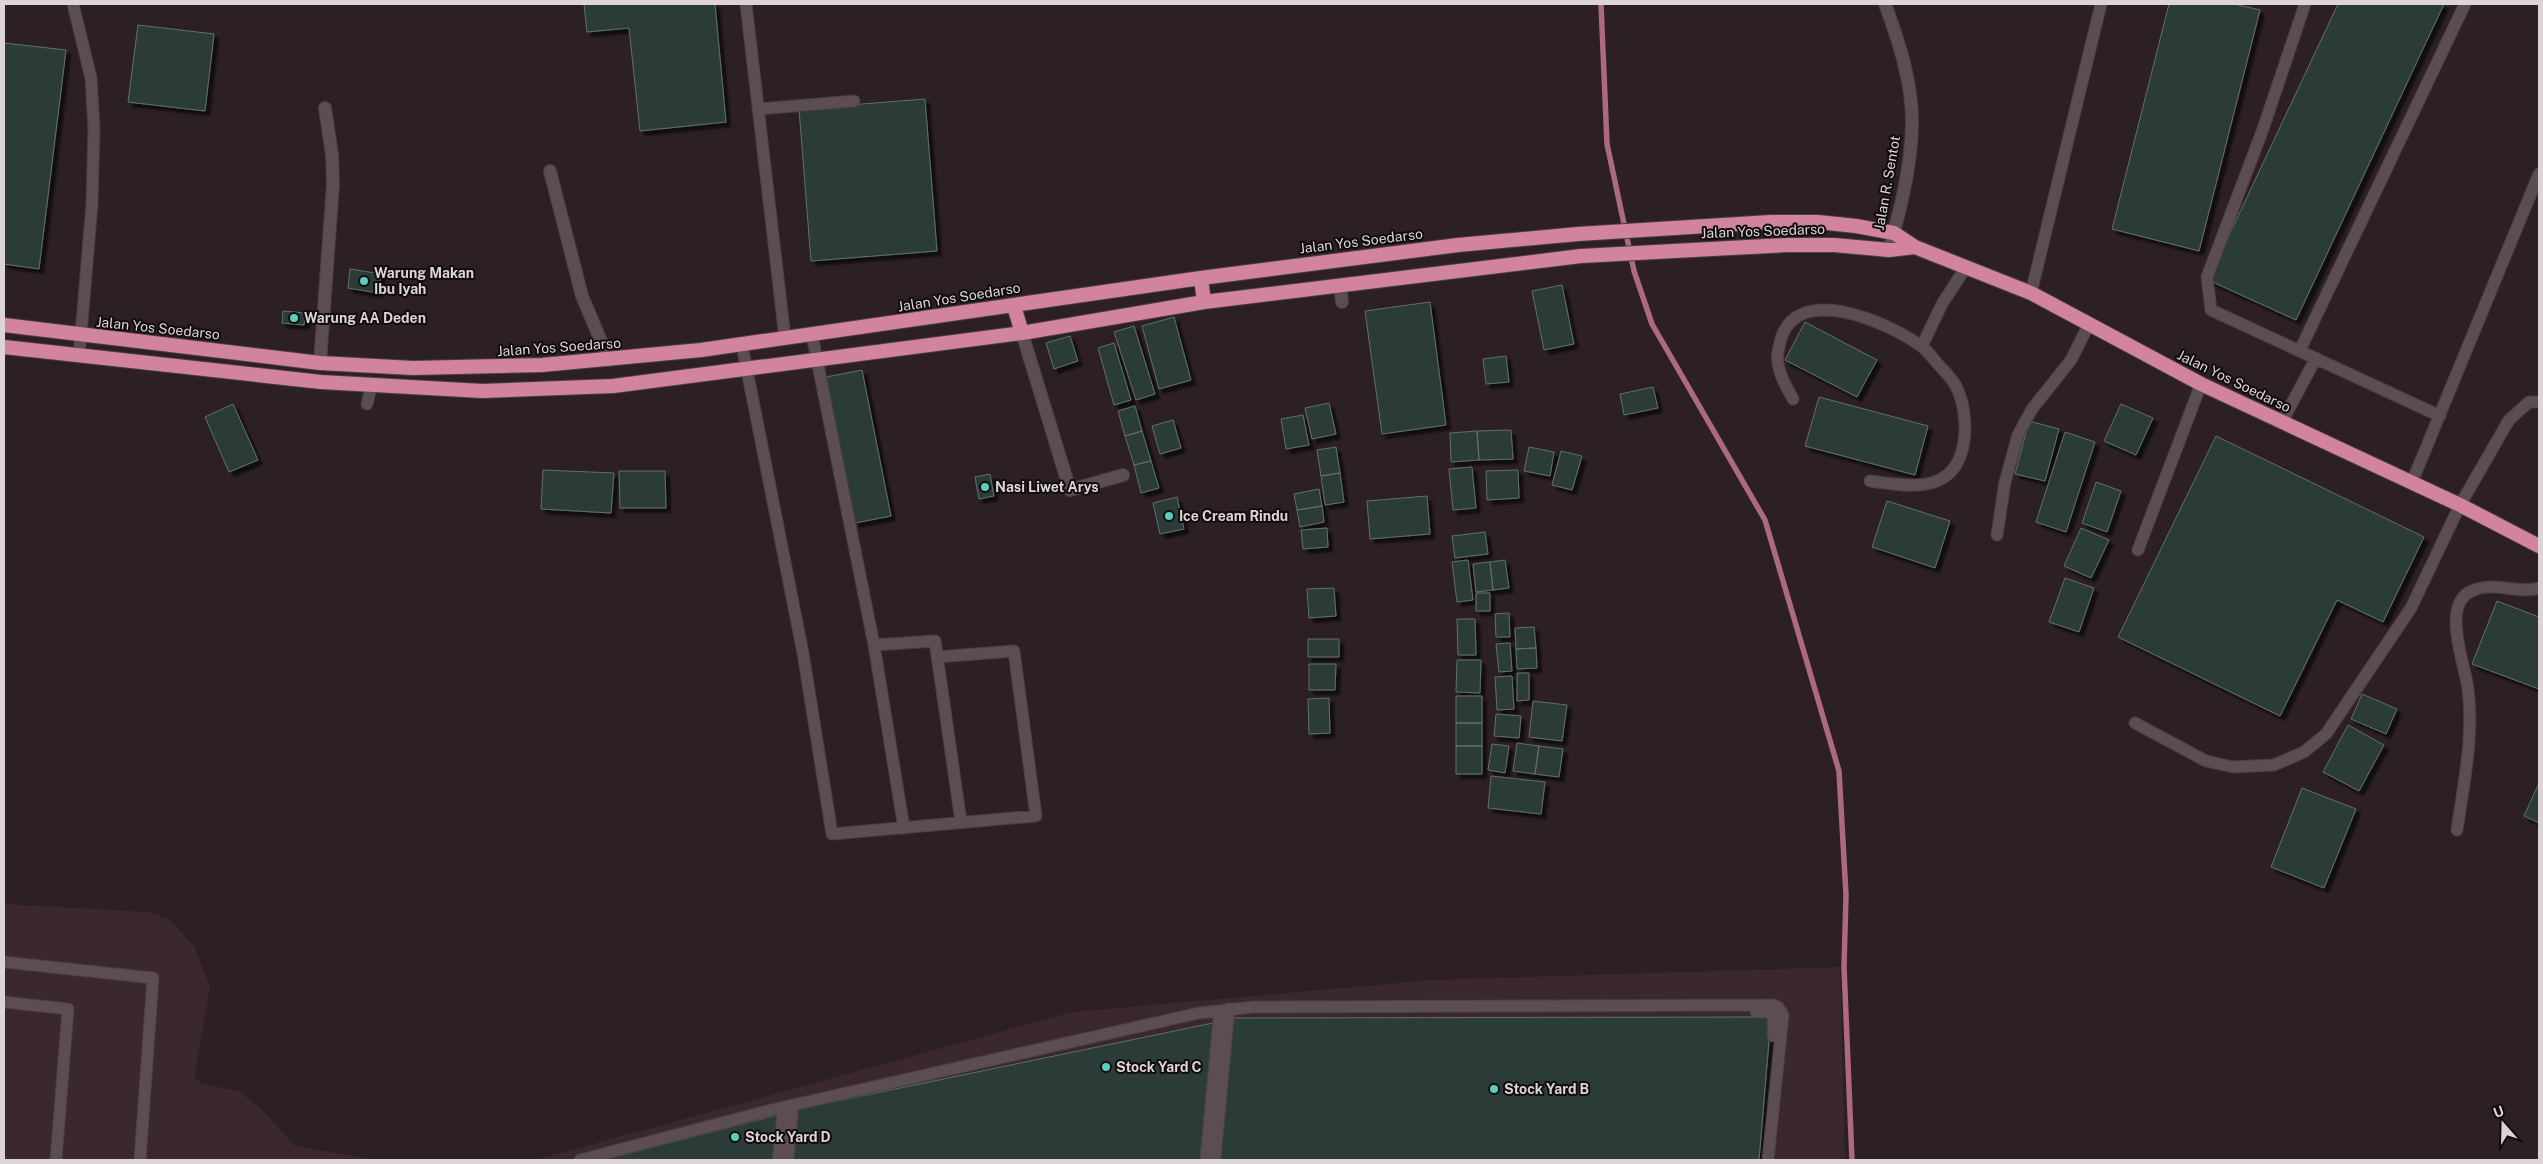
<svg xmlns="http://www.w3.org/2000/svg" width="2543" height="1164" viewBox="0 0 2543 1164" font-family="'Public Sans',sans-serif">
	<defs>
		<filter id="shadow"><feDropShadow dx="4.5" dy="4.5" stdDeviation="1" flood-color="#0009"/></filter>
	</defs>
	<rect width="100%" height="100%" fill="#2c2024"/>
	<path fill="#3a282c" d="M4 904 147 912 169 919 194 946 210 986 194 1078 202 1083 240 1092 260 1108 295 1146 378 1160H4Z
		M1840 967 1845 1160H535L1072 1012 1432 980Z"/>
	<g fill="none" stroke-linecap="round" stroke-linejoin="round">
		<path stroke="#ac6981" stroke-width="5.5" d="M1601 4 1607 144 1634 271 1652 324 1765 520 1839 771 1846 895 1844 967 1852 1160"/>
	</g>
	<path fill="#2c3b38" stroke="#60706d" filter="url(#shadow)" d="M584 4H715L726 122 640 131 629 28 587 32Z
		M2169 4H2234L2260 10 2199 251 2112 229Z
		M2338 4H2444L2296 320 2208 280Z
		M138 25 214 34 205 111 128 102Z
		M4 43 66 50 39 269 4 264Z
		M925 99 937 251 811 261 799 109Z
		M350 269 381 274 378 293 348 288Z
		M1562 285 1574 344 1544 350 1532 291Z
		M1430 302 1446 425 1382 434 1365 311Z
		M283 311 306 313 304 325 282 323Z
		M1174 317 1191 380 1159 389 1142 326Z
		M1805 322 1877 360 1857 397 1785 360Z
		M1134 326 1155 394 1136 400 1114 332Z
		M1070 336 1078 361 1054 369 1046 343Z
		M1114 343 1131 400 1114 405 1098 348Z
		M1506 356 1509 382 1486 384 1483 359Z
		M862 370 891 516 855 523 826 377Z
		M1653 387 1658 408 1624 415 1620 394Z
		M1819 397 1928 426 1915 475 1805 446Z
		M1329 403 1336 434 1312 439 1305 408Z
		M233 404 258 460 229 472 205 417Z
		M2121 404 2153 418 2136 455 2104 441Z
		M1135 406 1142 431 1125 436 1118 411Z
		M1303 415 1309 445 1286 449 1281 419Z
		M1173 420 1181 448 1160 454 1152 426Z
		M2029 421 2059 429 2045 481 2015 474Z
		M1511 430 1513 459 1479 460 1477 431Z
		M1142 431 1151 461 1134 465 1125 436Z
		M1477 431 1479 460 1451 462 1450 433Z
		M2065 432 2095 442 2066 532 2036 522Z
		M2216 436 2424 537 2383 622 2337 600 2280 716 2118 637Z
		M1336 447 1340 473 1321 476 1317 450Z
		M1529 447 1554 452 1550 476 1524 471Z
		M1561 451 1582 456 1572 490 1552 485Z
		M1151 461 1159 488 1141 493 1134 465Z
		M1472 467 1476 508 1453 510 1449 469Z
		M543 470 614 473 611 513 541 509Z
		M1518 470 1519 498 1487 500 1486 471Z
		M619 471H665L666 508H620Z
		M1340 473 1344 502 1325 505 1321 476Z
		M990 474 994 496 979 499 975 477Z
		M2096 482 2121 491 2107 532 2082 523Z
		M1319 489 1322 506 1297 510 1294 494Z
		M1427 496 1430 534 1370 539 1367 501Z
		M1177 497 1184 529 1160 534 1153 503Z
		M1887 501 1950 521 1935 568 1872 547Z
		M1322 506 1324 522 1300 527 1297 510Z
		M1327 528 1328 547 1303 549 1301 530Z
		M2081 528 2109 540 2091 578 2064 566Z
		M1485 532 1488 554 1455 558 1452 536Z
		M1468 560 1473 600 1457 602 1452 562Z
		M1505 560 1509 588 1493 590 1490 562Z
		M1490 562 1493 590 1476 592 1473 564Z
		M2065 578 2094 588 2079 632 2049 622Z
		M1334 588 1336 616 1309 618 1307 589Z
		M1476 593H1490V611H1476Z
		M2497 601 2539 617V689L2472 664Z
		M1509 613 1510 637H1496L1495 614Z
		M1457 619H1475L1476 655H1458Z
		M1534 627 1536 648 1516 649 1515 628Z
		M1308 639H1339V657H1308Z
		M1510 643 1512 671 1499 672 1496 644Z
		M1536 648 1537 668 1517 669 1516 649Z
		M1457 660H1481L1480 693 1456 692Z
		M1309 664H1336L1335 690H1309Z
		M1517 673H1529V700L1517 701Z
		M1512 676 1514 709 1497 710 1495 677Z
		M2362 694 2397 709 2386 734 2351 719Z
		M1456 696H1482V723H1456Z
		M1329 698 1330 733 1309 734 1308 699Z
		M1533 701 1567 705 1562 741 1529 737Z
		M1496 714 1521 716 1519 738 1494 736Z
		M1456 723H1482V746H1456Z
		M2348 725 2384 745 2359 791 2323 772Z
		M1517 743 1539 746 1535 774 1513 771Z
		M1492 744 1509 746 1505 773 1488 770Z
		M1456 746H1482V774H1456Z
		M1539 746 1563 749 1559 777 1535 774Z
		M1491 776 1545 782 1541 814 1488 808Z
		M2539 783V823L2524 816Z
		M2302 788 2356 809 2324 888 2271 867Z
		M1771 1017 1759 1160H1217L1230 1018Z
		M1213 1023 1200 1160H789L794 1110Z
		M781 1114 776 1160H603Z"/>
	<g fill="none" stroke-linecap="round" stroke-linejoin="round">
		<defs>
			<path id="service" d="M73 4 91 78 94 128 92 204 79 357
				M746 4 785 338
				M2305 4 2263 129 2207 277 2211 310 2440 416
				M758 109 854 101
				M2031 293 2101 4
				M812 335 874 645 904 828
				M742 345 803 653 832 834 1036 816 1014 651 937 657
				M1922 346 1942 304 1966 267
				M2300 350 2465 4
				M1793 399C1788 389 1781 379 1779 368 1776 359 1778 351 1780 342 1795 280 1889 323 1921 346 1927 350 1932 357 1936 362 1943 370 1951 377 1956 386 1966 406 1968 436 1960 457 1945 495 1902 485 1870 481
				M367 404 372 384
				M2282 422 2316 358
				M2412 482 2539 174
				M1997 535 2005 482 2018 435 2032 409 2071 360 2089 324
				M2138 550 2201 384
				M874 645 935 641 961 822
				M2135 723 2206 761 2233 767 2274 765 2304 752 2326 734 2411 608 2460 505 2509 420 2529 402H2539
				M2457 830C2464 782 2475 731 2467 683 2463 660 2444 608 2468 593 2490 579 2517 595 2539 588
				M4 962 153 978 140 1160
				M4 1002 68 1009 56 1160
				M1756 1012H1769L1773 1015V1036
				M580 1160 771 1110 1199 1013 1254 1007 1773 1005 1778 1007 1783 1015 1768 1160
				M778 1160 783 1112
				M788 1160 793 1105
				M1206 1160 1219 1018
				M1215 1160 1229 1009"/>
			<path id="minor" d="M550 171 582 296 609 360
				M1340 285 1342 302
				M1022 333 1070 490 1123 475
				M320 363 333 184 332 155 325 108"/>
			<path id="tertiary" d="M1885 4C1899 42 1913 84 1912 126 1911 168 1900 211 1889 250"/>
			<path id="trunk" d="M1201 278 1204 302
				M1014 306 1022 333
				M4 325 320 363 413 368 542 365 701 350 1201 278 1458 245 1578 234 1771 222H1818L1856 226 1894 233 1915 247 2031 293 2201 384 2460 505 2539 546
				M4 347 321 382 482 391 613 386 1022 333 1204 302 1581 256 1787 245H1834L1889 250 1915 247"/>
		</defs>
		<use href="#service" stroke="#483f41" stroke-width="13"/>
		<use href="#minor" stroke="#483f41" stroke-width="14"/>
		<use href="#tertiary" stroke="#483f41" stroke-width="14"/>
		<use href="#trunk" stroke="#483f41" stroke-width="16"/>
		<use href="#service" stroke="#5b4d51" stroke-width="11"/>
		<use href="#minor" stroke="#5b4d51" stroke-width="12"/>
		<use href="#tertiary" stroke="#5b4d51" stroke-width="12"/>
		<use href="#trunk" stroke="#d2849c" stroke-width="14"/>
	</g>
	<g fill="#5acebd" stroke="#110c0d" stroke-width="2">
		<circle cx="364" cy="281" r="5"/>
		<circle cx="294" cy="318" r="5"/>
		<circle cx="985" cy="487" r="5"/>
		<circle cx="1169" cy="516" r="5"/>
		<circle cx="1106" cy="1067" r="5"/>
		<circle cx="1494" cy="1089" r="5"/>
		<circle cx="735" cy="1137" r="5"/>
	</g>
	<g text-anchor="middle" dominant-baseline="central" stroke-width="4" stroke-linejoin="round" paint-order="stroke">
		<g font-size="14" fill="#ddd4d6" stroke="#110c0d">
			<text transform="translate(1887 183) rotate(-80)">Jalan R. Sentot</text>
			<text transform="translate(1763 231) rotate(-2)">Jalan Yos Soedarso</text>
			<text transform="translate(1361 241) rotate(-7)">Jalan Yos Soedarso</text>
			<text transform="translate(959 297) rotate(-9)">Jalan Yos Soedarso</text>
			<text transform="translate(158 328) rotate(6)">Jalan Yos Soedarso</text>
			<text transform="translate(559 347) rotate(-4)">Jalan Yos Soedarso</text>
			<text transform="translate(2234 381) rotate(26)">Jalan Yos Soedarso</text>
		</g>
		<g font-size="14" font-weight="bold" fill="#ddd4d6" stroke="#110c0d" text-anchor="start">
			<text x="374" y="273">Warung Makan<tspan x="374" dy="16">Ibu Iyah</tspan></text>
			<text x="304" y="318">Warung AA Deden</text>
			<text x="995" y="487">Nasi Liwet Arys</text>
			<text x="1179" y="516">Ice Cream Rindu</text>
			<text x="1116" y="1067">Stock Yard C</text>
			<text x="1504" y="1089">Stock Yard B</text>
			<text x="745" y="1137">Stock Yard D</text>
		</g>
	</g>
	<rect width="2543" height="1164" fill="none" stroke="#ddd4d6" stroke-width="10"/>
	<g transform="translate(2503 1124) rotate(340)" stroke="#110c0d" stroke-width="4" paint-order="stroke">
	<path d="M0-4L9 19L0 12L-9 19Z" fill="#ddd4d6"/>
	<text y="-8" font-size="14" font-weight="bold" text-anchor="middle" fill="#ddd4d6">U</text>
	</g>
</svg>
